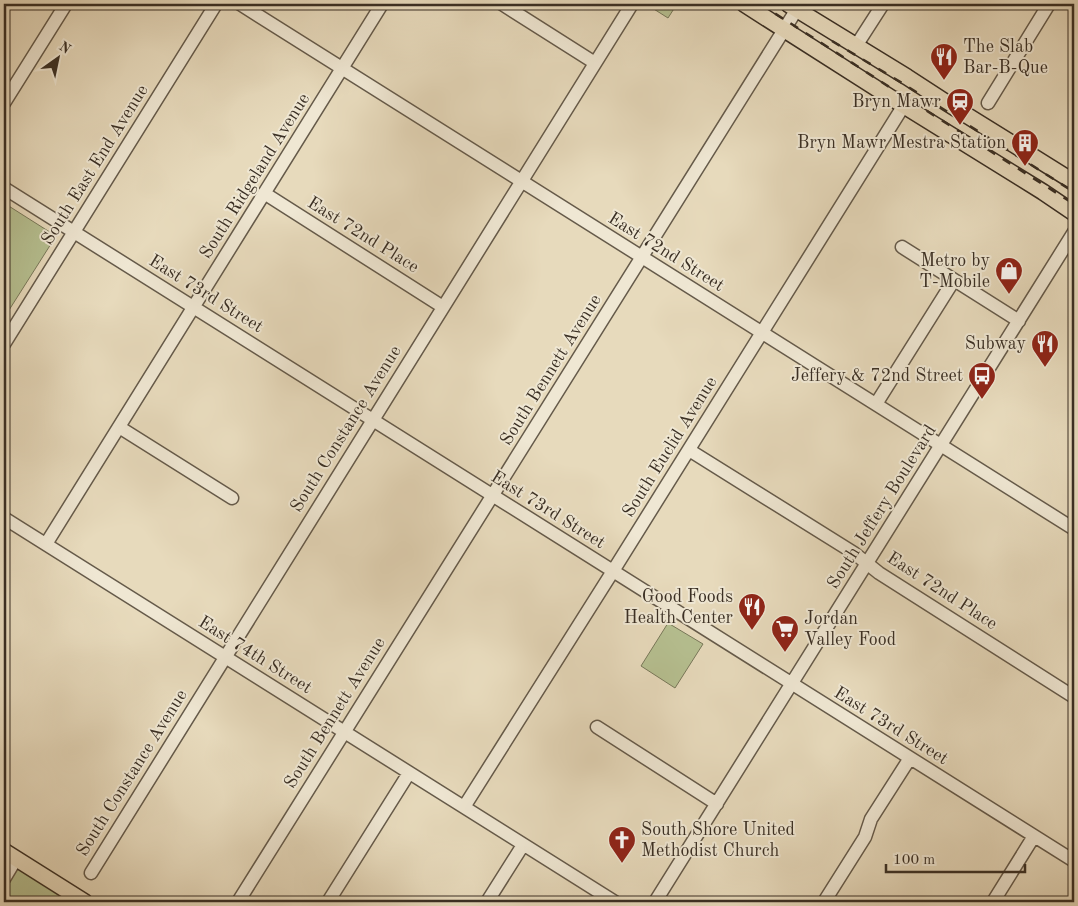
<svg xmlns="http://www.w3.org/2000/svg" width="1078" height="906" viewBox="0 0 1078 906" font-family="'Old Standard TT',serif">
	<rect width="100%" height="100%" fill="#e7dabc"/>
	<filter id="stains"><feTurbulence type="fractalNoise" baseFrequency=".004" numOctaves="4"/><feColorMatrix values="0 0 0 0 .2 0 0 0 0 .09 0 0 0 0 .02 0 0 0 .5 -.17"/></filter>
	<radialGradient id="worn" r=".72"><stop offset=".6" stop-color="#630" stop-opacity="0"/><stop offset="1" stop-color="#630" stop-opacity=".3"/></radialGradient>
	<path fill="#b6c091" stroke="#78785a" d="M651 4H677L668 18 649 6Z
		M4 203 56 236 4 318Z
		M668 623 703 644 675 688 641 666Z
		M17 865 77 902H4V886Z"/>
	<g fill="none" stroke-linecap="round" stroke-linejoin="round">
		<defs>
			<path id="minor" d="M240 4 1074 529
				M502 4 595 63
				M856 46 883 4
				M4 103 66 4
				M988 103 1049 4
				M4 188 1074 861
				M264 193 443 307
				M902 247 1019 321
				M4 344 216 4
				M876 404 954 280
				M119 427 232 498
				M689 450 854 553 879 573 1074 697
				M4 518 615 902
				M46 544 382 4
				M597 727 717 804
				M464 807 613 571 904 105
				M91 873 632 4
				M4 879 16 859
				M238 902 797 9
				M328 902 409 773
				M487 902 523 845
				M655 902 1074 232
				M824 902 865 837 871 819 910 758
				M993 902 1034 836"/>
			<path id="major" d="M744 4 893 99 1043 192 1074 213
				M788 4 907 77 947 103 1074 182
				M4 851 85 902"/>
		</defs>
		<use href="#minor" stroke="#655a4a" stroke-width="15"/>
		<use href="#major" stroke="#3a2f24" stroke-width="18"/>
		<use href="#minor" stroke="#efe7d3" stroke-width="12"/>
		<use href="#major" stroke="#e7dabc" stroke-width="15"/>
		<path stroke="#3a2f24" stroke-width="2.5" stroke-dasharray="9 9" stroke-linecap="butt" d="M760 4 823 44 897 92 1074 204
			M832 41 902 83 1074 192"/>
	</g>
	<defs>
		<symbol id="restaurant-pin" viewBox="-11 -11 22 30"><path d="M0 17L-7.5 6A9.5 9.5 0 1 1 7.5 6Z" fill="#8f2418" stroke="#efe7d3"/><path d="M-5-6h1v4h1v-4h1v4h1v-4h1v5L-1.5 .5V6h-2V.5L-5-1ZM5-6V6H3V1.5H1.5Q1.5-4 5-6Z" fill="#fff"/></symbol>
		<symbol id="station-pin" viewBox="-11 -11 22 30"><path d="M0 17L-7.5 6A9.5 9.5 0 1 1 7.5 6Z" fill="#8f2418" stroke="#efe7d3"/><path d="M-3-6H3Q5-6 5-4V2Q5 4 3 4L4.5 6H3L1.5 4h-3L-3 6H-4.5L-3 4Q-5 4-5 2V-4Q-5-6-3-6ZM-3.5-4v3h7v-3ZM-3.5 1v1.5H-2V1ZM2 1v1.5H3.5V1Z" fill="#fff"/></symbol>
		<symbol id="building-pin" viewBox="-11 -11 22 30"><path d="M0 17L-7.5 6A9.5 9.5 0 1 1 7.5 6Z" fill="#8f2418" stroke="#efe7d3"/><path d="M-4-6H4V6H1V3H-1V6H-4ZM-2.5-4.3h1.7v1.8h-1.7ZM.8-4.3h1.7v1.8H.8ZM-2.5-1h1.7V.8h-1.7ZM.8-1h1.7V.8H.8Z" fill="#fff"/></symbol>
		<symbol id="shop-pin" viewBox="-11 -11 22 30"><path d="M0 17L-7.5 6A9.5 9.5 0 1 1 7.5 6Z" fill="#8f2418" stroke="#efe7d3"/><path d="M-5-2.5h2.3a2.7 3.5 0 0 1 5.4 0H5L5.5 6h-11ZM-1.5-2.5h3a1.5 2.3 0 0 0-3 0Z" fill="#fff"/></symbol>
		<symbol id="bus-pin" viewBox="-11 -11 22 30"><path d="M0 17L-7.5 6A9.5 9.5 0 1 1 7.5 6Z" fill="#8f2418" stroke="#efe7d3"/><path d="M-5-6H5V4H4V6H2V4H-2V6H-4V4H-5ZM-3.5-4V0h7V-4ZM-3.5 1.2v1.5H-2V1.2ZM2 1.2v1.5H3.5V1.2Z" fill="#fff"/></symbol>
		<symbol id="supermarket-pin" viewBox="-11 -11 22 30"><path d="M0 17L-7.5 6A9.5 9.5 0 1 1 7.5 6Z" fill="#8f2418" stroke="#efe7d3"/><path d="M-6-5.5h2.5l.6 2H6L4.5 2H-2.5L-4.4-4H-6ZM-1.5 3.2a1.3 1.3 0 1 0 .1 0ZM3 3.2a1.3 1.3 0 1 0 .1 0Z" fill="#fff"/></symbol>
		<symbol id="church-pin" viewBox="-11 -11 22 30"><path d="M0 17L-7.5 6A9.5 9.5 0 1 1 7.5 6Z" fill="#8f2418" stroke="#efe7d3"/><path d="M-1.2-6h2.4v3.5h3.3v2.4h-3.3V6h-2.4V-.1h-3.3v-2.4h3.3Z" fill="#fff"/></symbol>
	</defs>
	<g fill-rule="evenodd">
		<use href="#restaurant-pin" x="928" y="41" width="32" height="43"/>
		<use href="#station-pin" x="944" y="86" width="32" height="43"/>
		<use href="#building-pin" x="1009" y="127" width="32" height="43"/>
		<use href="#shop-pin" x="993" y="255" width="32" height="43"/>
		<use href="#restaurant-pin" x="1029" y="328" width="32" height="43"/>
		<use href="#bus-pin" x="966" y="360" width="32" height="43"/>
		<use href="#restaurant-pin" x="736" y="591" width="32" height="43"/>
		<use href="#supermarket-pin" x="769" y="613" width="32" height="43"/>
		<use href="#church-pin" x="606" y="824" width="32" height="43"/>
	</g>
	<g text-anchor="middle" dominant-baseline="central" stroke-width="4" stroke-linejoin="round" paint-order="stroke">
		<g font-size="18" fill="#3a2f24" stroke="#efe7d3" text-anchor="end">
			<text x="963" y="47" text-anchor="start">The Slab<tspan x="963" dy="21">Bar-B-Que</tspan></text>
			<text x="941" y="102">Bryn Mawr</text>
			<text x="1006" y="143">Bryn Mawr Mestra Station</text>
			<text x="990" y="261">Metro by<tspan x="990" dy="21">T-Mobile</tspan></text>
			<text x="1026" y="344">Subway</text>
			<text x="963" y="376">Jeffery &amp; 72nd Street</text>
			<text x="733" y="597">Good Foods<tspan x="733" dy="21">Health Center</tspan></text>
			<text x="804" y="619" text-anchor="start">Jordan<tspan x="804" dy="21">Valley Food</tspan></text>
			<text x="641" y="830" text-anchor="start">South Shore United<tspan x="641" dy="21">Methodist Church</tspan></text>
		</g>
		<g font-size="18" fill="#3a2f24" stroke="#efe7d3">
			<text transform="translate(95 165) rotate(-58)">South East End Avenue</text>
			<text transform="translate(255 176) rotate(-58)">South Ridgeland Avenue</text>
			<text transform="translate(363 235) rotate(32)">East 72nd Place</text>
			<text transform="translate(666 252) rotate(32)">East 72nd Street</text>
			<text transform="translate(206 294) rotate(32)">East 73rd Street</text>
			<text transform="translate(551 370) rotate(-58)">South Bennett Avenue</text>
			<text transform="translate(346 429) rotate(-58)">South Constance Avenue</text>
			<text transform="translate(670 447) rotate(-58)">South Euclid Avenue</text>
			<text transform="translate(882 507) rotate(-58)">South Jeffery Boulevard</text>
			<text transform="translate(548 510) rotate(32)">East 73rd Street</text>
			<text transform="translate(942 591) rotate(33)">East 72nd Place</text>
			<text transform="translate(255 655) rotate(32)">East 74th Street</text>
			<text transform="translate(335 713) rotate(-58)">South Bennett Avenue</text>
			<text transform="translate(891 726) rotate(32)">East 73rd Street</text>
			<text transform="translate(132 773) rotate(-58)">South Constance Avenue</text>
		</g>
	</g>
	<rect width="1078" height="906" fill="none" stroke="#e7dabc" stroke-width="20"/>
	<rect x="5" y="5" width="1068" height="896" fill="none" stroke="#3a2f24" stroke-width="2.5"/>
	<rect x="10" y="10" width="1058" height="886" fill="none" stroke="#3a2f24"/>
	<g transform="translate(58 58) rotate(33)" stroke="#efe7d3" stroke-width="4" paint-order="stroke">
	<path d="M0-4L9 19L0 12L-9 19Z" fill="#3a2f24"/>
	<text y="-8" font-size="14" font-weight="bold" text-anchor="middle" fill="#3a2f24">N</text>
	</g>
	<path d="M886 864v8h139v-8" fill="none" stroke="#3a2f24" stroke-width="2.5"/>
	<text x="893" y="864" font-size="15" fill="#3a2f24" stroke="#efe7d3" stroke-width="4" paint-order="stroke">100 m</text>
	<rect width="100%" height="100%" filter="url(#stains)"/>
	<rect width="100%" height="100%" fill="url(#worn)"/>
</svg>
